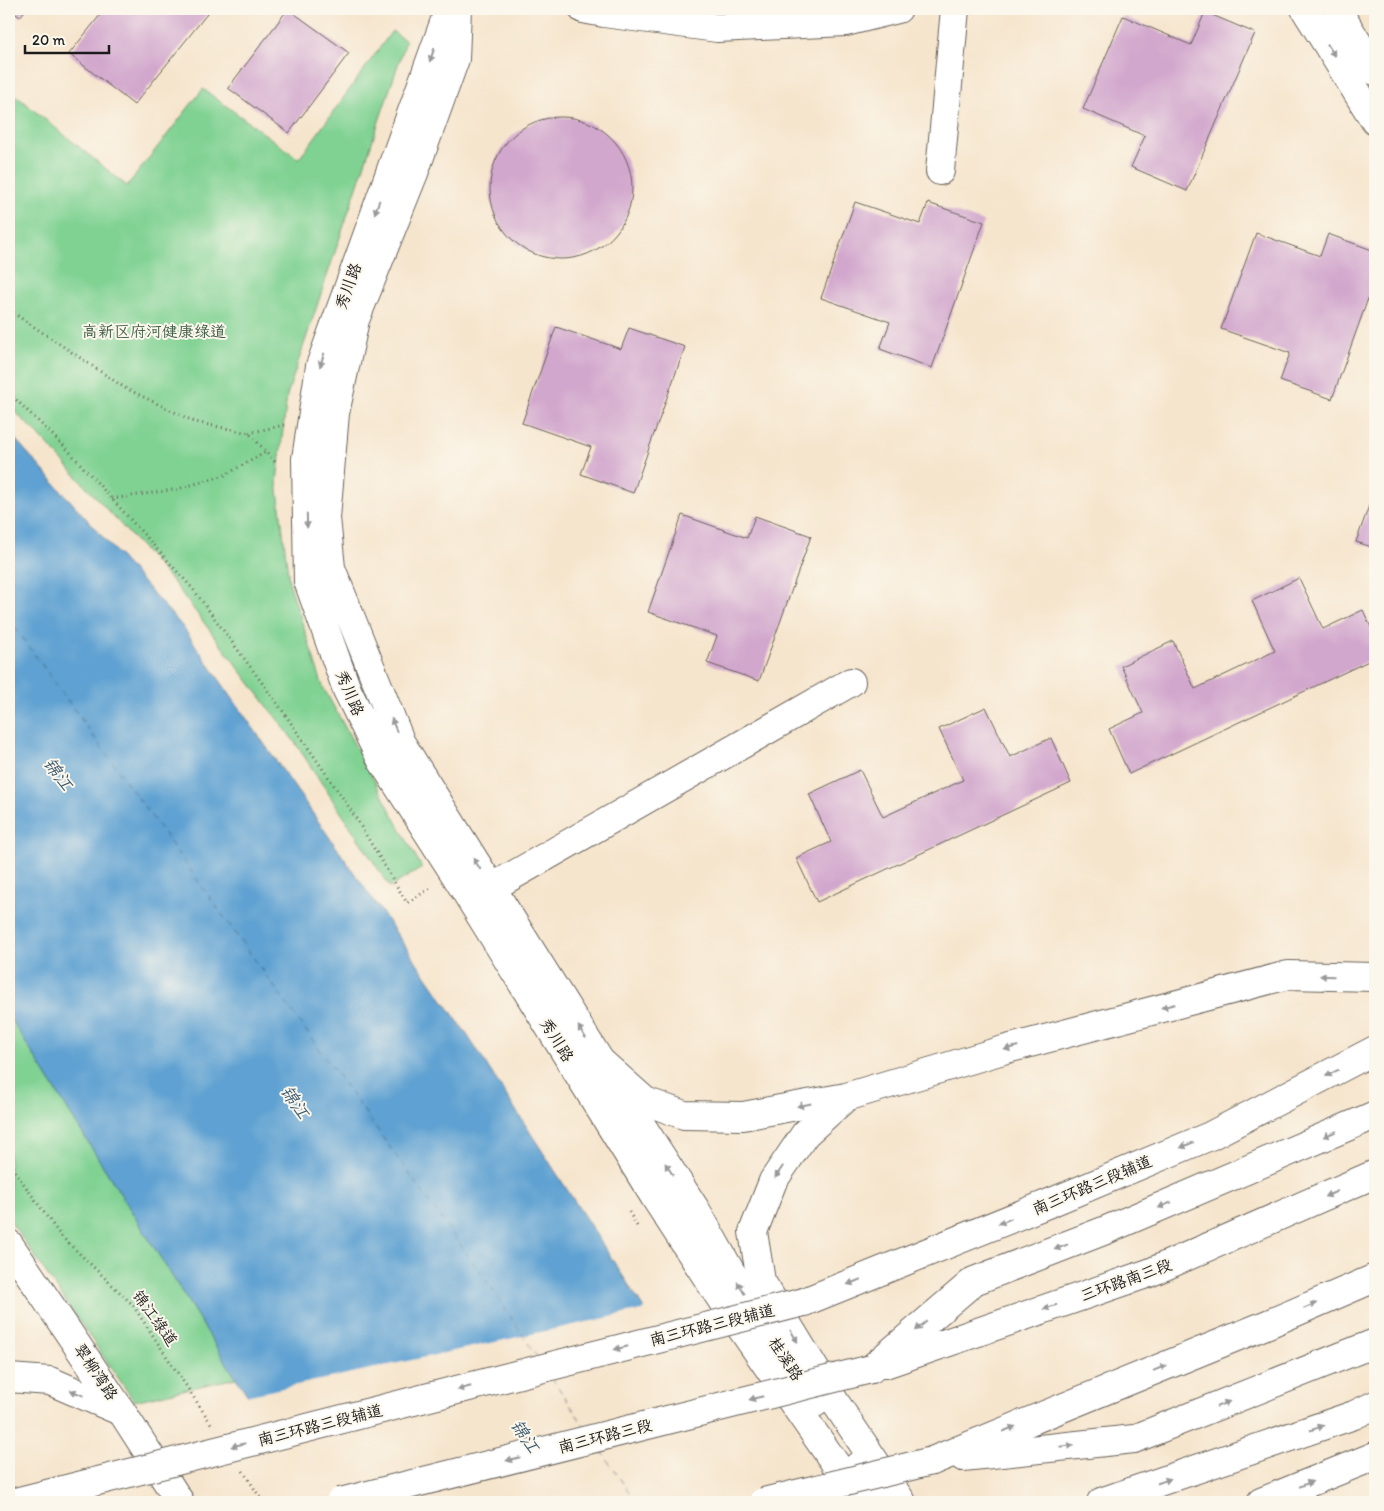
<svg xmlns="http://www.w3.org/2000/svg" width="1384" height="1511" viewBox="0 0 1384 1511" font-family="Itim,'LXGW WenKai TC',sans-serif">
	<rect width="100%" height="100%" fill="#fbf7ec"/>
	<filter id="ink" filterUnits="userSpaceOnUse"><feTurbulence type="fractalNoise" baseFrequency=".02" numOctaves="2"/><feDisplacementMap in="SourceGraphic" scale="10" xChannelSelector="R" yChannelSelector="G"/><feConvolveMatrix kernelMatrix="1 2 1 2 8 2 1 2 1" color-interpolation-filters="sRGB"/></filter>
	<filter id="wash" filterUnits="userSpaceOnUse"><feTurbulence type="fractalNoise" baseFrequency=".0096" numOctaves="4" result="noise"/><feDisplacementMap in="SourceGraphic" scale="20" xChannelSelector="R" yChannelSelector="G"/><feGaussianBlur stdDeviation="1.12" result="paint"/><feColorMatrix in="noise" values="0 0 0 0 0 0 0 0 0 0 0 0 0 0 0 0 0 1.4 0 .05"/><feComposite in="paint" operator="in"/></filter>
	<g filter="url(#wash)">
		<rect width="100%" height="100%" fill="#f6e5cd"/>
		<path fill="#80d293" stroke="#4e7758" d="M392 31 406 41 287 395 277 482 289 582 323 687 422 868 390 887 294 741 173 582 38 434 9 406V90L127 186 203 89 299 159Z
			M9 1016 236 1378 134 1401 9 1219Z"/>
		<path fill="#5fa1d2" stroke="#3e5e77" d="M9 432 182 626 466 1033 639 1301 766 1502H319L236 1378 9 1016Z"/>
		<path fill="#f6e5cd" d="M647 1309 769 1502H316L246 1396Z"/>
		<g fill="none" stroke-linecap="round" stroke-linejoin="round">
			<path stroke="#3a586e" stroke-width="1" stroke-dasharray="6 5" stroke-linecap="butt" d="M9 619 495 1293 537 1357
				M552 1378 585 1427
				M601 1451 636 1502"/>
		</g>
		<g id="blocks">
			<path fill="#d2a7cd" d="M9 9H26L20 17Z
				M105 9H211L134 105 69 54Z
				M288 9 349 53 289 133 228 88Z
				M1205 12 1255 33 1187 191 1131 167 1145 136 1083 109 1123 16 1191 45Z
				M490 188a71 71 0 1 1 142 0a71 71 0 1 1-142 0Z
				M855 202 920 224 928 203 984 222 932 368 880 349 890 322 821 298Z
				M1256 233 1320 256 1328 234 1375 251V279L1332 399 1280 381 1290 353 1221 329Z
				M556 327 621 349 629 328 685 347 633 493 581 474 591 447 522 423Z
				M1375 489V548L1356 542Z
				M682 515 747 538 755 516 811 536 759 681 707 663 717 636 648 612Z
				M1299 578 1323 629 1363 610 1375 636V658L1129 774 1109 729 1143 713 1121 666 1173 641 1195 689 1275 651 1252 601Z
				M986 707 1010 757 1051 738 1071 783 817 902 796 858 831 842 809 794 860 770 883 817 963 780 939 729Z"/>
		</g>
	</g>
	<g filter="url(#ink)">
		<use href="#blocks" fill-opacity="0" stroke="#68625a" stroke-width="1"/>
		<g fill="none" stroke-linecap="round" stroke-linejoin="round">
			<defs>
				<path id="minor" d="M449 9 320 366 306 459 308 581 347 690 382 761 454 873 654 1196 723 1302 862 1502
					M457 9 455 59 414 173 355 320 335 413 326 518 331 568 401 743 600 1061 696 1210 740 1288 815 1403
					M583 9 604 13 717 28 846 22 898 9
					M940 171 955 9
					M491 888 851 682
					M9 1244 122 1412 180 1502
					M9 1378 50 1381 122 1412
					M858 1466 885 1502"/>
				<path id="major" d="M1305 9 1375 121
					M600 1061 645 1101 684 1115 743 1116 846 1097 1003 1050 1288 975 1375 977
					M846 1097 805 1134 773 1181 753 1232 761 1281 835 1402 902 1502
					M804 1302 1052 1202 1210 1136 1375 1050
					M1101 1502 1354 1415 1375 1405
					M1261 1502 1375 1456"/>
				<path id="highway" d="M1337 9 1375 71
					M885 1364 1149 1273 1375 1174
					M871 1369 974 1281 1106 1230 1375 1115
					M963 1457 1134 1439 1375 1343
					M932 1461 1268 1324 1375 1278"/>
			</defs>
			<use href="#minor" stroke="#68625a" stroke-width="30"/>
			<use href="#major" stroke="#68625a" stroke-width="30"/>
			<use href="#highway" stroke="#68625a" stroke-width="30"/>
			<path stroke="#68625a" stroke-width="3" stroke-dasharray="1 4" stroke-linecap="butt" d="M9 310 125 388 195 422 249 433 277 464
				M9 393 66 448 193 589 282 710 349 807 407 903 432 887
				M249 433 284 425
				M112 499 178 489 225 475 266 452
				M9 1163 60 1235 132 1304 212 1425
				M629 1212 637 1226
				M243 1471 263 1502"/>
			<use href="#minor" stroke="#fff" stroke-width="28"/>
			<use href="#major" stroke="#fff" stroke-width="28"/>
			<use href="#highway" stroke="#fff" stroke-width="28"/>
			<defs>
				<path id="major-bridge" d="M15 1502 804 1302"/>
				<path id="highway-bridge" d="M340 1502 871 1369
					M763 1502 932 1461"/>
			</defs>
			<use href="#major-bridge" stroke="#68625a" stroke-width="30" stroke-linecap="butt"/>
			<use href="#highway-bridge" stroke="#68625a" stroke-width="30" stroke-linecap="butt"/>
			<use href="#major-bridge" stroke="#fff" stroke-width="28"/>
			<use href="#highway-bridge" stroke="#fff" stroke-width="28"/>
		</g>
		<defs><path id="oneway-solid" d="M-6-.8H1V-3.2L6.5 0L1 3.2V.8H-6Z" transform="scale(1.25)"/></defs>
		<g fill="#999">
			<use href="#oneway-solid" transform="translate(1331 50) rotate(58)"/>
			<use href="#oneway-solid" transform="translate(432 55) rotate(110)"/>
			<use href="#oneway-solid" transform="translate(377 207) rotate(110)"/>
			<use href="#oneway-solid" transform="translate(322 360) rotate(108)"/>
			<use href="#oneway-solid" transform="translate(307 521) rotate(89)"/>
			<use href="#oneway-solid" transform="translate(394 725) rotate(-112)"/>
			<use href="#oneway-solid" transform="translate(477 864) rotate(-122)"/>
			<use href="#oneway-solid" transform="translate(1327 976) rotate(-179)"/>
			<use href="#oneway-solid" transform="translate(1168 1006) rotate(165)"/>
			<use href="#oneway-solid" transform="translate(582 1032) rotate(-122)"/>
			<use href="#oneway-solid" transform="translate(1011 1048) rotate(165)"/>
			<use href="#oneway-solid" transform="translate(1332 1073) rotate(153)"/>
			<use href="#oneway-solid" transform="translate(804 1105) rotate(169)"/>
			<use href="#oneway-solid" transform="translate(1330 1134) rotate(157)"/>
			<use href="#oneway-solid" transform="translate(1187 1145) rotate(157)"/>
			<use href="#oneway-solid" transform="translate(669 1169) rotate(-123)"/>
			<use href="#oneway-solid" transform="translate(779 1172) rotate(124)"/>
			<use href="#oneway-solid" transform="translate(1331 1194) rotate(156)"/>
			<use href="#oneway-solid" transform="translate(1165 1205) rotate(157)"/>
			<use href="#oneway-solid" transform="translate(1005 1221) rotate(158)"/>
			<use href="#oneway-solid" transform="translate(1061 1247) rotate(159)"/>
			<use href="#oneway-solid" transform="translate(854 1282) rotate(158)"/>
			<use href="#oneway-solid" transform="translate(741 1288) rotate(-121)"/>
			<use href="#oneway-solid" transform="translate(1310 1306) rotate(-23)"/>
			<use href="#oneway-solid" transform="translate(1050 1307) rotate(161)"/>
			<use href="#oneway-solid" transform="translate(921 1326) rotate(140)"/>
			<use href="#oneway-solid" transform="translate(794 1336) rotate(59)"/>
			<use href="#oneway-solid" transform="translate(621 1348) rotate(166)"/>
			<use href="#oneway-solid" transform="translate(1160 1368) rotate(-22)"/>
			<use href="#oneway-solid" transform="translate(464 1388) rotate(166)"/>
			<use href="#oneway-solid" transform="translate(77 1393) rotate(-157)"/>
			<use href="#oneway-solid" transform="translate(756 1398) rotate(166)"/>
			<use href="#oneway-solid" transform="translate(1223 1404) rotate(-22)"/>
			<use href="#oneway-solid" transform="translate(1317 1428) rotate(-19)"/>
			<use href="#oneway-solid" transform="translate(1009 1429) rotate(-22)"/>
			<use href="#oneway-solid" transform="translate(238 1445) rotate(166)"/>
			<use href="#oneway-solid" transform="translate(1067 1446) rotate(-6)"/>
			<use href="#oneway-solid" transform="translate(513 1459) rotate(166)"/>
			<use href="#oneway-solid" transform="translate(1164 1481) rotate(-19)"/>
			<use href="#oneway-solid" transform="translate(1306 1484) rotate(-22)"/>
		</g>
	</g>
	<g text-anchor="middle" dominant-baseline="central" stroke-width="4" stroke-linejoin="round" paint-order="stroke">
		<g font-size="16" fill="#1c1c1c" stroke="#fbf7ec">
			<text transform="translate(348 286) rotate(-70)">秀川路</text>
			<text transform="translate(350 693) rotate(67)">秀川路</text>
			<text transform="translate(557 1040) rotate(58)">秀川路</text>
			<text transform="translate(1092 1185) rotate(-23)">南三环路三段辅道</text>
			<text transform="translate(1126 1280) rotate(-20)">三环路南三段</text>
			<text transform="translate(155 1318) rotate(54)">锦江绿道</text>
			<text transform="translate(712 1325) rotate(-14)">南三环路三段辅道</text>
			<text transform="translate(786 1359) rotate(57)">桂溪路</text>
			<text transform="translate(96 1372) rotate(56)">翠柳湾路</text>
			<text transform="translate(320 1425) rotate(-14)">南三环路三段辅道</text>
			<text transform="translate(605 1436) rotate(-14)">南三环路三段</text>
		</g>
		<g font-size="16" fill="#3f5c46" stroke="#fbf7ec">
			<text x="154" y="331">高新区府河健康绿道</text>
		</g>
		<g font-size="18" font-style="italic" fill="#3a586e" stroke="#fbf7ec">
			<text transform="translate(58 774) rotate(53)">锦江</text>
			<text transform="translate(295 1102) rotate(55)">锦江</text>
			<text transform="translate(525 1436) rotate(55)">锦江</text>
		</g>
	</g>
	<rect width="1384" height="1511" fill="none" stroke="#fbf7ec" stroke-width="30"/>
	<path d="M25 45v8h84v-8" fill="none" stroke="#1c1c1c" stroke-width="2.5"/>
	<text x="32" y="45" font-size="15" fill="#1c1c1c" stroke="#fbf7ec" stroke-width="4" paint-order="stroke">20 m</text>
</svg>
